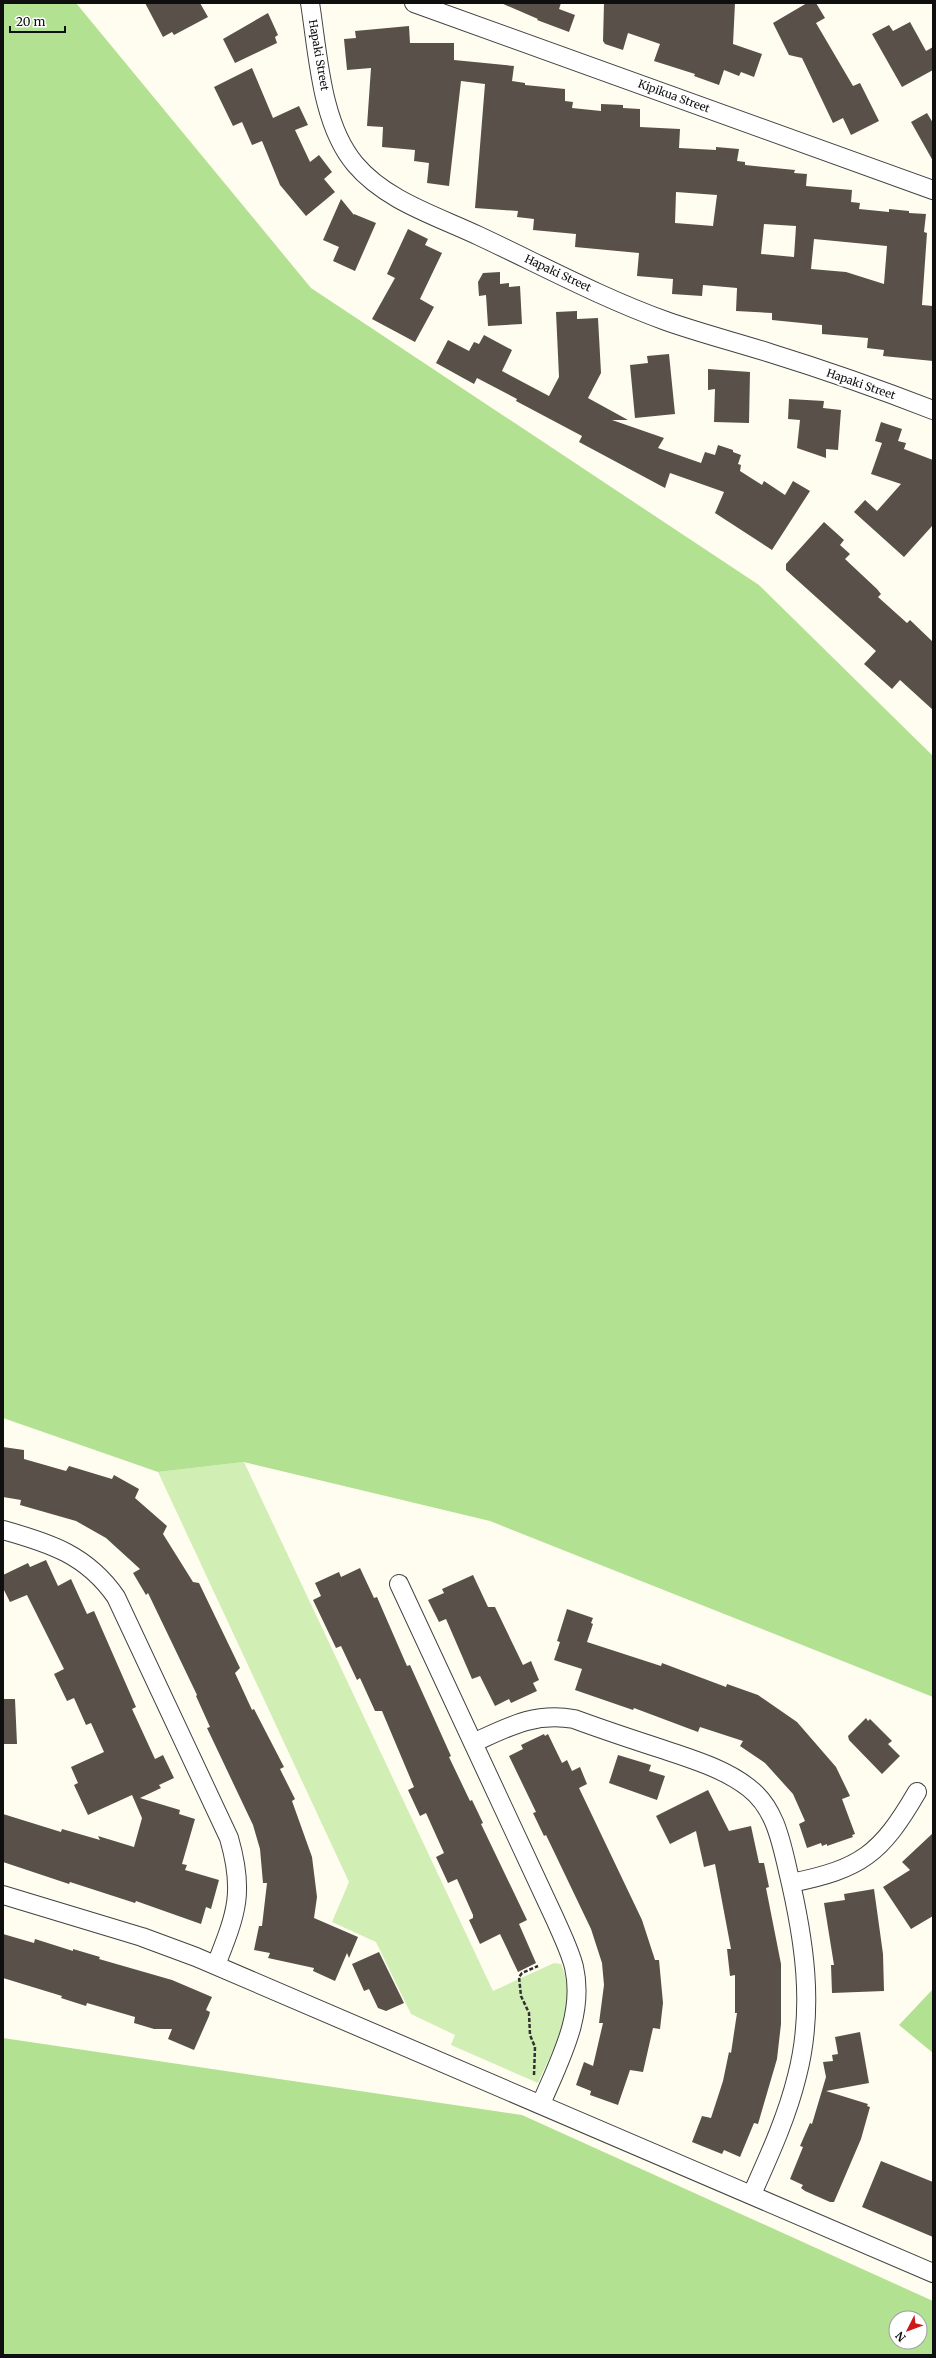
<svg xmlns="http://www.w3.org/2000/svg" width="936" height="2358" viewBox="0 0 936 2358" font-family="Merriweather,serif">
	<rect width="100%" height="100%" fill="#fffdf0"/>
	<path fill="#d1eeb5" d="M244 1462 493 1991 554 1963 561 1964C579 2003 554 2047 538 2083L451 2045 455 2035 411 2014 376 1942 332 1922 349 1882 158 1472Z"/>
	<path fill="#b3e192" fill-rule="evenodd" d="M3 3H76L311 288 759 585 933 756V1697L490 1521 244 1462 158 1472 3 1418Z
		M933 1989V2053L899 2025Z
		M3 2038 522 2115 933 2301V2355H3ZM896 2318H920V2342H896Z"/>
	<path fill="#59504a" fill-rule="evenodd" d="M145 3H200L208 17 174 35 172 32 163 37Z
		M501 3H561L559 9 575 15 569 32 537 20 538 19Z
		M604 3H735L733 44 762 54 754 77 741 72 739 76 724 70 719 85 694 76 695 74 654 61 660 44 628 33 623 50 605 44 603 41Z
		M807 3H816L825 18 816 23 853 86 860 83 879 121 851 135 843 118 833 123 802 58 789 55 773 23Z
		M268 13 278 35 275 37 277 43 235 63 223 39Z
		M910 22 926 51 933 47V70L902 87 872 34 889 25 893 31Z
		M409 26 410 43H454V60L514 66 512 81 525 83V85L565 89V101L573 102 572 108 601 111V104L623 105V108L640 109V127L680 129 679 148 716 150V147L739 149 737 161 745 162V165L795 170 794 173 807 174 806 186 852 190 851 202 860 203 859 209 889 212V209L909 211V213L926 214 924 232 927 233 922 305 933 306V361L883 356 884 350 867 348 868 338 822 334V325L772 320V313L736 311 737 288 703 285 702 296 672 294 673 279 637 276 639 253 575 247 576 234 533 230 534 219 517 217 518 211 475 208 485 84 461 81 449 186 427 183 429 163 414 161 415 150 382 147 383 127 367 126 371 68 347 70 344 39 356 38 355 31ZM676 192 717 195 713 226 675 223ZM764 224 796 226 794 257 761 254ZM814 239 887 246 884 284 846 272 811 269Z
		M252 68 273 118 299 106 308 125 295 130 310 162 319 155 332 172 324 179 335 192 306 216 280 185 262 141 252 145 242 122 233 126 214 87Z
		M927 113 933 123V161L911 122Z
		M341 199 354 215V214L376 223 355 271 333 261 339 247 323 240Z
		M408 229 428 239 425 245 442 253 420 299 434 307 415 342 372 319 395 278 387 274Z
		M500 272V284L509 283V287L520 286 522 324 488 326 486 295 479 296 478 282 483 273Z
		M577 311V319L598 318 601 373 588 398 628 420H612L664 438 658 448 701 463 705 452 715 455 718 445 733 450V452L741 455 738 464 741 465 740 471 762 485 764 481 785 495 793 481 810 491 772 550 715 513 724 492 670 473 665 488 579 442 582 436 516 401 517 399 477 378 474 384 436 363 448 340 469 351 474 342 479 344 484 335 512 350 502 371 549 396 559 377 556 312Z
		M669 354 675 414 635 418 630 365 648 363 647 356Z
		M708 369 750 372 749 423 714 422 715 389 708 390Z
		M789 399 824 401 823 408 841 410 838 450 826 449V458L797 448 800 420 788 419Z
		M881 422 902 429 898 441 906 443 904 449 933 460V525L904 557 854 512 865 500 877 511 901 484 871 474 882 443 875 441Z
		M824 522 844 540 840 545 850 554 845 559 877 589 881 594 878 597 907 623 910 620 933 642V710L900 680 892 689 864 664 876 651 786 570V564Z
		M3 1447 24 1450V1459L66 1471 69 1466 112 1479 114 1475 139 1489 135 1498 167 1526 163 1534 193 1582 199 1583 240 1668 235 1673 252 1710 254 1709 284 1767 280 1769 295 1799 292 1801 312 1857 317 1897 314 1918 358 1937 349 1958 347 1953 335 1981 313 1971 314 1968 268 1958 270 1953 254 1950 259 1926H262L267 1883H263L260 1849 253 1825 207 1728 210 1727 196 1696 197 1695 148 1593 146 1595 133 1573 140 1569 106 1538 76 1521 20 1505 21 1500 3 1497Z
		M46 1560 58 1586 71 1579 87 1614 94 1611 136 1707 132 1709 155 1759 163 1755 174 1778 159 1785 161 1788 140 1798 180 1810 179 1814 195 1819 182 1864 187 1865 185 1870 219 1880 211 1909 206 1907 201 1924 136 1901 135 1903 70 1882 69 1884 3 1862V1814L61 1832 62 1829 100 1840 98 1836 134 1847 142 1818 132 1795 88 1815 74 1785 78 1783 71 1767 104 1752 91 1723 86 1725 74 1698 67 1701 54 1674 64 1669 27 1595 10 1602 3 1588V1575L28 1563 30 1567Z
		M360 1568 374 1598 377 1597 407 1666 410 1665 451 1756 449 1757 470 1801 472 1800 483 1823 481 1824 527 1920 519 1924 536 1963 518 1972 500 1934 480 1944 469 1920 473 1918V1915L457 1879 448 1883 436 1857 444 1853 426 1813 420 1816 408 1790 414 1787 382 1711H375L360 1678 357 1680 341 1646 336 1648 313 1600 321 1596 315 1583 339 1572 341 1577Z
		M473 1575 488 1607H495L523 1665 531 1661 539 1680 533 1683 537 1691 511 1703 509 1699 495 1706 480 1676 472 1679 446 1619 439 1622 428 1600 444 1593 442 1589Z
		M567 1609 593 1618 591 1623 593 1624 587 1642 661 1666 662 1663 726 1687 727 1684 758 1695 797 1722 836 1767 850 1796 842 1799 855 1834 852 1835 853 1837 827 1846V1844L822 1846 821 1843 807 1848 799 1824 805 1821 793 1794 765 1763 740 1746 743 1741 700 1727 698 1732 634 1708 633 1710 575 1690 582 1669 554 1660 560 1642 557 1641Z
		M3 1699H15L17 1744H3Z
		M866 1718 868 1721 870 1719 892 1741 888 1744 900 1756 882 1774 849 1740 848 1736Z
		M544 1734 545 1736 548 1734 562 1763 567 1760 572 1771 580 1767 587 1784 579 1788 642 1920 655 1960H659L663 2003 660 2029 653 2028 643 2072 630 2070 618 2105 590 2095 591 2091 576 2085 584 2062 593 2066 603 2023H599L604 1985 602 1963 591 1929 546 1835 544 1836 533 1813 536 1812 509 1756 523 1749 521 1745Z
		M618 1755 651 1765 649 1771 665 1776 657 1800 609 1783Z
		M708 1790 729 1831 751 1826 759 1863H764L769 1887 766 1888 781 1964V2024L777 2059 758 2124 754 2123 740 2157 724 2150 722 2154 692 2142 702 2116 711 2118 723 2081 729 2052 731 2053 737 2013H735V1975L730 1976 727 1949H731L715 1864 704 1867 696 1831 670 1844 656 1816Z
		M933 1833V1916L911 1929 883 1887 910 1870 902 1862Z
		M874 1889 883 1954 884 1991 832 1993 831 1965H834L824 1903 845 1900 844 1894Z
		M3 1934 34 1943 35 1939 73 1951V1949L100 1957 99 1959 172 1980 212 1997 206 2010 210 2012 209 2016 194 2050 168 2039 172 2029H154L134 2023 135 2017 87 2003 86 2006 61 1998 62 1996 3 1978Z
		M379 1952 404 2003 386 2011 378 2008 369 1989 364 1991 352 1964Z
		M860 2032 869 2083 826 2091 868 2104 867 2106 870 2107 861 2139 834 2202H830L805 2191 801 2188 803 2185 790 2179 803 2147 800 2146 810 2123 812 2124 826 2077 823 2062 833 2061 832 2055 838 2054 835 2037Z
		M881 2161 933 2182V2237L862 2207Z"/>
	<g fill="none" stroke-linecap="round" stroke-linejoin="round">
		<defs>
			<path id="minor" d="M310 3C318 53 321 124 355 164 386 201 437 216 479 236 541 265 602 298 666 321 700 333 735 342 770 353 825 370 879 389 933 410
				M414 3 933 190
				M3 1530C50 1543 87 1555 116 1597L229 1838C245 1893 236 1914 216 1965
				M399 1584 555 1919C562 1935 570 1951 574 1967 585 2015 559 2061 541 2104
				M473 1743C508 1727 534 1712 574 1719 604 1730 634 1740 665 1750 694 1760 725 1769 749 1788 775 1808 781 1841 788 1871 804 1938 815 2007 797 2076 787 2117 769 2156 752 2194
				M791 1883C861 1869 881 1854 917 1792
				M3 1895 142 1937 196 1957 933 2273"/>
		</defs>
		<use href="#minor" stroke="#424242" stroke-width="20"/>
		<path stroke="#313131" stroke-width="2.5" stroke-dasharray="4 2" stroke-linecap="butt" d="M534 2075 535 2047 530 2035 529 2013 521 1996 519 1977 522 1973 538 1966"/>
		<use href="#minor" stroke="#fff" stroke-width="18"/>
	</g>
	<g text-anchor="middle" dominant-baseline="central" stroke-width="4" stroke-linejoin="round" paint-order="stroke">
		<g font-size="11" fill="#0f0f0f" stroke="#fff">
			<text transform="translate(319 55) rotate(80)">Hapaki Street</text>
			<text transform="translate(674 96) rotate(20)">Kipikua Street</text>
			<text transform="translate(558 273) rotate(25)">Hapaki Street</text>
			<text transform="translate(861 384) rotate(19)">Hapaki Street</text>
		</g>
	</g>
	<rect width="936" height="2358" fill="none" stroke="#0f0f0f" stroke-width="8"/>
	<g transform="translate(908 2330) rotate(228)"><circle r="19" fill="#ffffff" stroke="#9f9f9f"/>
	<path d="M0-3L7 15L0 10L-7 15Z" fill="#ce1719"/>
	<text y="-6" font-size="11" font-weight="bold" text-anchor="middle" fill="#0f0f0f">N</text>
	</g>
	<path d="M10 26v6h55v-6" fill="none" stroke="#0f0f0f" stroke-width="2"/>
	<text x="16" y="26" font-size="12" fill="#0f0f0f" stroke="#ffffff" stroke-width="3" paint-order="stroke">20 m</text>
</svg>
